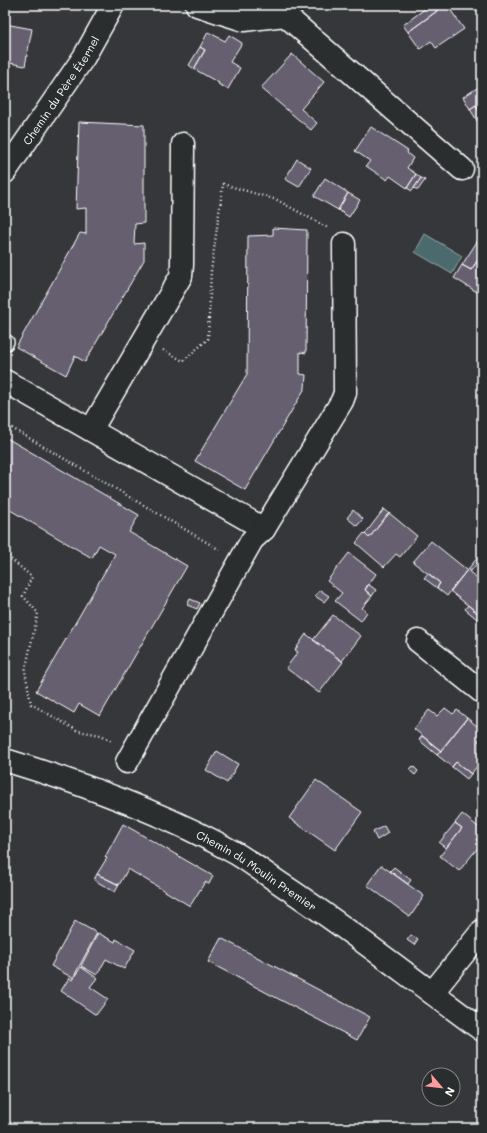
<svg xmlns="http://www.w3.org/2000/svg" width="487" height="1133" viewBox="0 0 487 1133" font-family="Mali,sans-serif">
	<rect width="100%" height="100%" fill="#36373b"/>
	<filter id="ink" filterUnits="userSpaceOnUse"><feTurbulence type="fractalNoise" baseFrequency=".025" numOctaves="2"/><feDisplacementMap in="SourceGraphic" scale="8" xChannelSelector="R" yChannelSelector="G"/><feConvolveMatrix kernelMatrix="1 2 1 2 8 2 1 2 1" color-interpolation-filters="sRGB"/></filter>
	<g filter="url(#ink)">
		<path fill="#4c6a6d" stroke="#94a6a7" d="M425 234 462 256 452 274 415 252Z"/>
		<path fill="#665f70" stroke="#fff" d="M430 5H433L437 11 408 32 403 25Z
			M433 5H447L464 29 436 48 431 41 420 49 408 32 437 11Z
			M5 24 32 29 25 66 5 62Z
			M208 32 225 41 229 35 242 43 230 62 240 68 228 89 218 84 219 83 194 69 205 50 200 47Z
			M200 47 205 50 194 69 189 65Z
			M292 54 324 82 301 109 317 123 311 130 261 88Z
			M482 85V114H481L476 105 470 109 463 97Z
			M476 105 482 114V129L470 109Z
			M79 122 144 125V223L135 224 134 244 144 243V260L85 362 75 356 66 375 16 347 80 233 86 234V208L76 209Z
			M371 127 408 151 407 153 413 158 407 168 416 174 407 188 390 176 387 180 366 166 370 161 355 151Z
			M297 159 311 168 299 187 285 179Z
			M416 174 421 178 412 191 407 188Z
			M325 178 348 193 338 210 314 196Z
			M421 178 425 180 418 190 414 188Z
			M348 193 360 200 349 217 338 210Z
			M273 228 307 230 306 353 300 352V374L306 375 305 388 245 490 195 461 247 374 248 236 273 235Z
			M480 237 482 238V254L471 270 462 265Z
			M482 254V295L454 278 462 265 471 270Z
			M5 437 139 515 129 532 187 566 100 716 79 704 74 713 36 691 115 554 99 545 92 558 5 507Z
			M384 509 389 513 369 538 365 534Z
			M353 510 363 519 357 526 347 518Z
			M389 513 417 536 400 557 396 554 384 567 356 543 364 533 369 538Z
			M431 541 467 570 447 596 437 588 440 583 413 562Z
			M349 553 376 574 365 590 372 596 362 608 367 612 361 621 335 601 342 593 327 581Z
			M479 556 482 558 471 571 468 569Z
			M467 570 482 582V623L477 619 480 615 450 591Z
			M428 573 440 583 437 588 424 578Z
			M368 584 376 590 372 596 365 590Z
			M320 590 329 596 324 602 315 596Z
			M190 599 200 603 197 609 187 605Z
			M468 605 480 615 477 619 465 609Z
			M333 615 361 636 342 661 313 640Z
			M306 634 343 662 319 693 286 668 298 652 295 650Z
			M445 708 453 714 457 710 467 718 441 751 414 729 429 710 437 716Z
			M467 718 482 730V736L478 741 482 744V760L471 774 456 762 452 767 437 755Z
			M422 736 441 751 437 755 419 740Z
			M217 751 238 764 227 783 206 770Z
			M456 762 471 774 467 779 452 767Z
			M413 766 418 771 415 775 409 770Z
			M316 780 362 812 335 850 289 818Z
			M482 792V803L476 799Z
			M462 814 482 830V832L476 840 481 844 459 871 440 856 462 828 455 823Z
			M455 823 462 828 446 848 439 843Z
			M123 824 213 876 209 884 205 882 190 906 128 869 119 885 97 874 107 858 105 857Z
			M384 826 388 833 377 840 373 832Z
			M381 865 424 896 410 917 367 885Z
			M394 867 411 880 408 884 390 871Z
			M97 874 119 885 115 892 94 880Z
			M75 921 97 933 73 978 51 966Z
			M98 933 115 942 116 939 135 950 124 969 106 959 97 975 81 966Z
			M411 935 418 939 414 945 407 940Z
			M221 938 370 1017 357 1040 208 962Z
			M81 967 97 978 90 987 108 999 96 1015 61 991 69 978 72 980Z"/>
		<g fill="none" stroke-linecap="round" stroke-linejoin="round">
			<defs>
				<path id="lane" d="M5 344 7 342"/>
				<g id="street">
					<path d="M197 5 244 20 285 15 462 169"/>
					<path id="s1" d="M5 172 84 57 113 5"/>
					<path d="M5 381 264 529"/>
					<path d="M91 430 181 276 182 265 183 144"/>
					<path d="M418 641 482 692"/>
					<path d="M127 762 252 540 264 529 342 401 345 393 344 244"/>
					<path d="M432 993 482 931"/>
				</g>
				<g id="secondary">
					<path id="s2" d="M5 760C84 784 165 813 237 854 253 864 269 876 284 886 352 931 416 982 482 1030"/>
				</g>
			</defs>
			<use href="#lane" stroke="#fff" stroke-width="16"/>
			<use href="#street" stroke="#fff" stroke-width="25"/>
			<use href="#secondary" stroke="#fff" stroke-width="25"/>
			<path stroke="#fff" stroke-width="2.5" stroke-dasharray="1 3" stroke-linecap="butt" d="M163 350 183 361 208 339 211 271 223 184 277 200 328 228
				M5 424 220 550
				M5 554 32 577 23 596 38 613 25 671 31 704 78 731 101 735 112 741"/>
			<use href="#lane" stroke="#2a2d2e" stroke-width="13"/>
			<use href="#street" stroke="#2a2d2e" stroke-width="22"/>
			<use href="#secondary" stroke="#2a2d2e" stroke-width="22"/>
		</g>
	</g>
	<g text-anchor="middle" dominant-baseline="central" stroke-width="3.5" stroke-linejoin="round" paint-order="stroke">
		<g font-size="11" fill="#fff" stroke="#2a2d2e">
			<text stroke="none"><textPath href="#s1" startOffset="99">Chemin du Père Éternel</textPath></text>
			<text stroke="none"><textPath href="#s2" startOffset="276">Chemin du Moulin Premier</textPath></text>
		</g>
	</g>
	<rect width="487" height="1133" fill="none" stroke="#2a2d2e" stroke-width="20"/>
	<rect x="10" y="10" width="467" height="1113" fill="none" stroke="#fff" stroke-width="1.5" filter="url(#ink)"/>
	<g transform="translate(441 1087) rotate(118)"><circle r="19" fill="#2a2d2e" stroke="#7f8182"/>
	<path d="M0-3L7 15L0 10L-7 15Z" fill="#ff9aa2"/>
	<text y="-6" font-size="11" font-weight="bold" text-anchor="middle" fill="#ffffff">N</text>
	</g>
</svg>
